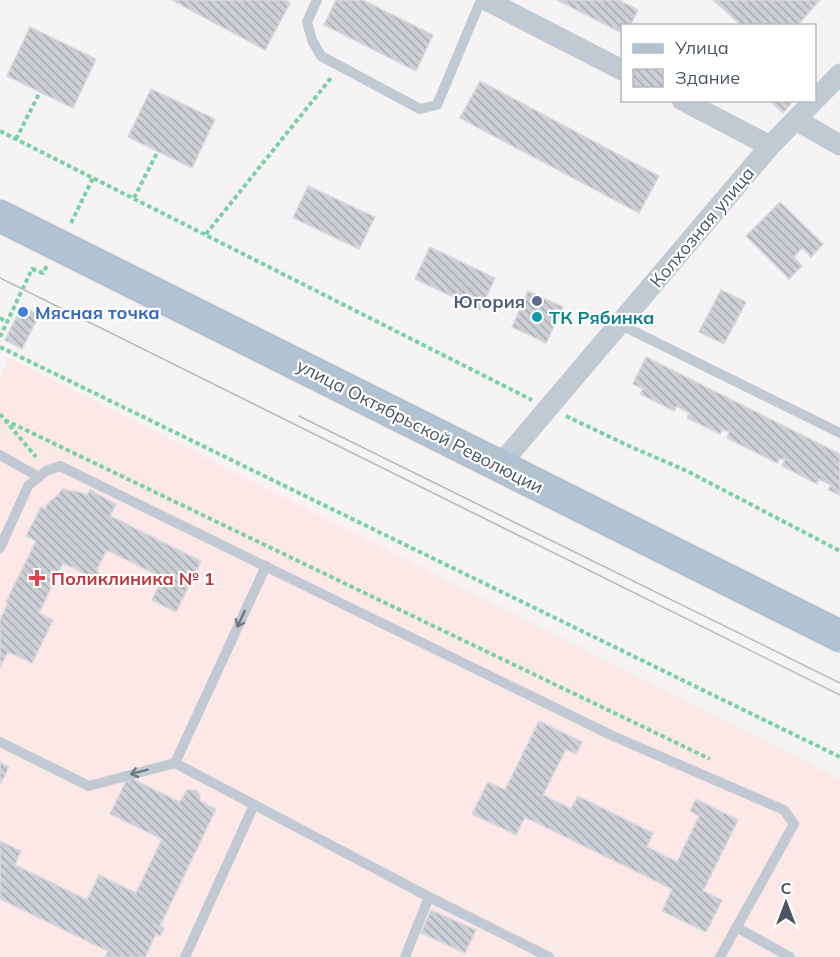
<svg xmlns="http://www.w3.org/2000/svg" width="840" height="957" viewBox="0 0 840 957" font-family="Mulish,sans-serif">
	<defs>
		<pattern id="building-back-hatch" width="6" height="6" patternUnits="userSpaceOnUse" patternTransform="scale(1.5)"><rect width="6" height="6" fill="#cdcfd5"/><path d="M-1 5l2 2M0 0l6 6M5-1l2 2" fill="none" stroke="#a8abb0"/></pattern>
	</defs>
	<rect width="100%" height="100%" fill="#f5f3f3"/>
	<path fill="#fce8e6" d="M9 358 840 779V957H0V376Z"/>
	<path fill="url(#building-back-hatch)" stroke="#d7d9de" stroke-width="1.5" d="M172 0H285L290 3 265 50Z
		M336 0H363L433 35 416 71 324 25Z
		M557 0H619L638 10 630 26H622V33Z
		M713 0H820L797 26H742Z
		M30 27 96 59 73 108 7 76Z
		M480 81 659 176 639 213 460 118Z
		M151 89 215 119 192 168 128 137Z
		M769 100H794L783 113Z
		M308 186 375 217 359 249 293 218Z
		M780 202 823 244 811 257 802 248 794 257 802 266 789 279 746 236Z
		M430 247 495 278 480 310 415 279Z
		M721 290 746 302 724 344 699 332Z
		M528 291 563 307 546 343 512 327Z
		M22 306 39 315 22 349 5 340Z
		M646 357 840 454V495L828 490 831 485 819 479 817 484 782 466 785 460 780 458 777 463 727 438 729 432 723 429 720 434 687 418 689 413 677 406 674 411 640 394 643 389 633 384Z
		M63 488 69 491H76L87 495 90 490 116 504 110 516 201 561 176 612 152 600 163 578 107 550 97 569 99 574 84 577 82 572 63 563 39 613 53 620 32 663 8 652 0 668V620L8 603 6 602 36 541 26 536 41 507 45 509 48 503 58 495Z
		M539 721 582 742 576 754 566 749 543 795 571 809 578 796 653 833 647 847 677 862 699 816 690 811 696 799 738 820 703 891 722 900 706 932 662 911 672 889 525 817 516 835 472 814 488 782 505 790Z
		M0 762 9 767 0 785Z
		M128 777 180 802 187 790H196L200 795V801L216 809 160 926 164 928 160 936 156 934 145 957H105L108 951 0 899V841L21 851 15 865 87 900 99 875 136 893 162 839 110 814Z
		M431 910 476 930 465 953 421 933Z"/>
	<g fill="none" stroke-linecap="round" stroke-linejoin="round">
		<path stroke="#7ad0a6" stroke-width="4" stroke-dasharray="4.5 3" stroke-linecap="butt" d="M0 131 532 400
			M16 139 40 92
			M134 198 158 151
			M71 223 93 178
			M206 234 331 78
			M0 318 7 322
			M0 337 32 269 43 273 47 266
			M0 347 840 757
			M0 414 36 457
			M566 416 629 446 687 471 840 551
			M5 420 710 759"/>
		<path stroke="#c1cad2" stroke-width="10" d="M317 0 307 22 312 40 321 56 420 109 437 105 481 0
			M619 324 840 433
			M0 455 39 477
			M0 548 28 486 46 471 60 466 613 736 784 810 794 824 720 957
			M0 742 89 786 175 763 266 566
			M175 763 429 897 549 957
			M736 927 790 957
			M185 957 254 805
			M405 957 429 897"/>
		<path stroke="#c1cad2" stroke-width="21" d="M486 0 622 70
			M682 100 770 146
			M796 120 840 145
			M499 466 770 146 840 74"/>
		<path stroke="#b3c2d1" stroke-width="33" d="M0 216 840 636"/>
		<path stroke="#b5b8bd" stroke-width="1.5" d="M0 278 840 695
			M299 416 840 683"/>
	</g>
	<defs><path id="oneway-shaft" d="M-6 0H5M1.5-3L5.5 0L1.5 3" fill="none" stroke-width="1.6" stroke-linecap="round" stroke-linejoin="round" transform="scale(1.5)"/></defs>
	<g stroke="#6e7983">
		<use href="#oneway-shaft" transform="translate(241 619) rotate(115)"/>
		<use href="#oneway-shaft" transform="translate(139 772) rotate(165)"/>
	</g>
	<circle fill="#5c6f8a" stroke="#fff" stroke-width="2" cx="537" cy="301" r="6"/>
	<circle fill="#3f7fe0" stroke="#fff" stroke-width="2" cx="23" cy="312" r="6"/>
	<circle fill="#0f9aa8" stroke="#fff" stroke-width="2" cx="537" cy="317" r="6"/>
	<path fill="#e0444e" stroke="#fff" stroke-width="2" d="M34 569h6v6h6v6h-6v6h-6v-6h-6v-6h6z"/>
	<g text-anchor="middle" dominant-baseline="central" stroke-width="4.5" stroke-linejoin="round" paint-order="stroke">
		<g font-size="18" fill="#4a5661" stroke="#fff">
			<text transform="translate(702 227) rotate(-50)">Колхозная улица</text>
			<text transform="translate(420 426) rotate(27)">улица Октябрьской Революции</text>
		</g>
		<g font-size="18" font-weight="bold" fill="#4e5e75" stroke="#fff" text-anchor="end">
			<text x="525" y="301">Югория</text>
		</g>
		<g font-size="18" font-weight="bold" fill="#366cbe" stroke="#fff" text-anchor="start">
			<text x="35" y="312">Мясная точка</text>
		</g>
		<g font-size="18" font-weight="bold" fill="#0d838f" stroke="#fff" text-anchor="start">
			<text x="549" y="317">ТК Рябинка</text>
		</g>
		<g font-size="18" font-weight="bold" fill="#be3a42" stroke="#fff" text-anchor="start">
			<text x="51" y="578">Поликлиника № 1</text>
		</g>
	</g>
	<rect x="621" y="24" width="195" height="78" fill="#ffffff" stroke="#b7bbc0" stroke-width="1.5"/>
	<rect x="633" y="44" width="30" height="9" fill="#b3c2d1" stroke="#b7bbc0" stroke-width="1.5"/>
	<text x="675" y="54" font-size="18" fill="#4a5661">Улица</text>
	<rect x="633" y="69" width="30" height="18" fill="url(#building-back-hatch)" stroke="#b7bbc0" stroke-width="1.5"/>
	<text x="675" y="84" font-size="18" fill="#4a5661">Здание</text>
	<g transform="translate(786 903)" stroke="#ffffff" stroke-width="4.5" paint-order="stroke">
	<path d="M0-4.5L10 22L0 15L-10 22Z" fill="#4a5661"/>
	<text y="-9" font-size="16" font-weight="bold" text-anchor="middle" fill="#4a5661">С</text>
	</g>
</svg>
